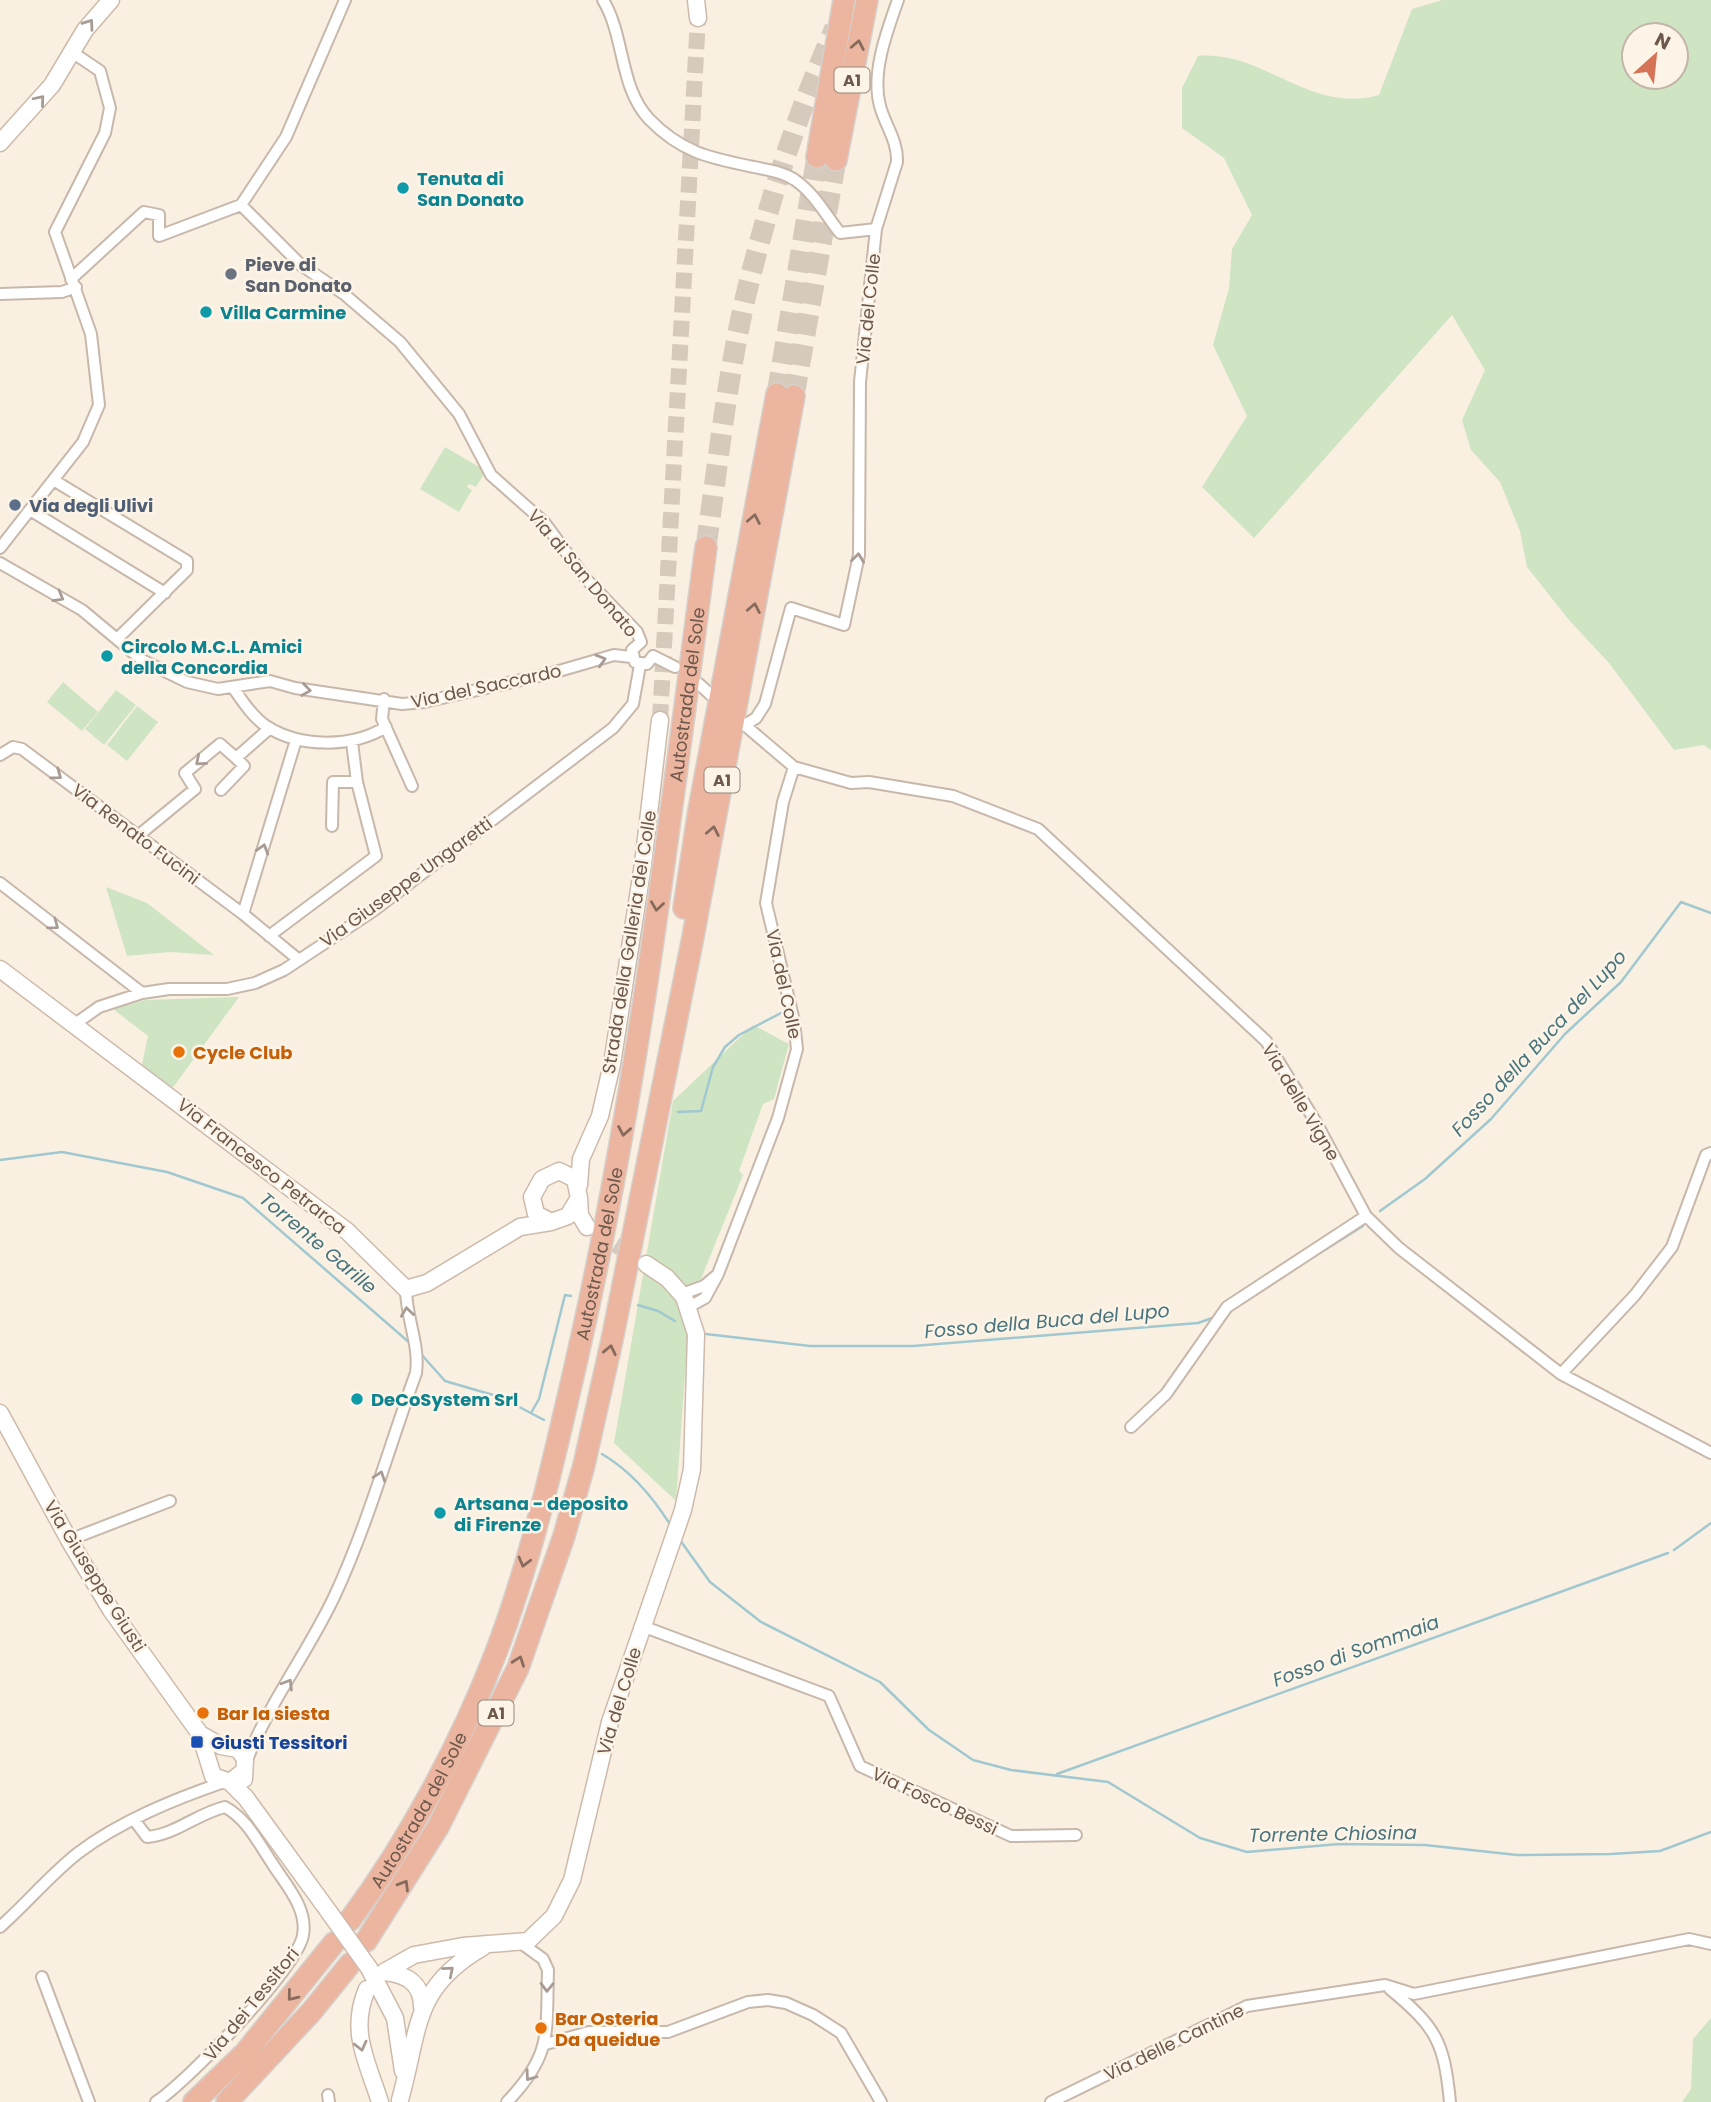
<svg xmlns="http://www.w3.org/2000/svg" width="1711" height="2102" viewBox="0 0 1711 2102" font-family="Poppins,sans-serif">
	<rect width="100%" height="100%" fill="#f9f0e2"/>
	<path fill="#cfe4c2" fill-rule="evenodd" d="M1442 0H1711V750L1704 745 1674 750 1609 663 1569 620 1527 567 1520 531 1500 482 1471 450 1462 420 1485 370 1452 315 1254 538 1202 487 1247 416 1213 345 1229 288 1232 249 1252 215 1224 158 1182 128V88L1198 56C1264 50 1309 115 1379 95L1412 9ZM1634 35H1676V77H1634Z
		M445 447 486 471 476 487 469 484 467 487 472 490 459 512 420 489Z
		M63 682 98 712 82 731 47 702Z
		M116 690 136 705 104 745 85 729Z
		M137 706 158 722 127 761 107 745Z
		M106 887 147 903 214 955 170 952 127 956Z
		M239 997 171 1090 141 1069 148 1036 113 1009 146 1000Z
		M753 1025 789 1044 774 1099 763 1104 739 1171 743 1175 697 1289 687 1345 676 1501 614 1443 673 1101Z
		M1711 2018V2102H1682L1691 2089 1693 2039Z"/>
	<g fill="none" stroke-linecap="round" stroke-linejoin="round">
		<path stroke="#a1c8d0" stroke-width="2.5" d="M678 1112 701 1111 713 1067 725 1047 739 1035 781 1013
			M0 1160 62 1152 167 1172 243 1198 411 1344
			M1380 1211 1425 1179 1491 1119 1565 1034 1621 982 1681 902 1711 913
			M1283 1276 1363 1226
			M638 1305 658 1311 675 1321
			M706 1334 810 1346H913L1198 1323 1215 1317
			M421 1354 445 1381 500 1397 544 1420
			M531 1413 539 1399 565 1295 571 1296
			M602 1454C631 1471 653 1497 671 1526
			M680 1540 710 1582 761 1622 880 1682 929 1730 973 1760 1011 1770 1108 1782 1200 1838 1247 1852 1339 1844 1425 1845 1517 1855 1611 1854 1660 1851 1711 1832
			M1674 1550 1711 1523
			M1057 1774 1668 1553"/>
		<path stroke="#d6cabc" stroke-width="16" stroke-dasharray="16 8" stroke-linecap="butt" d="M660 720 698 18
			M595 1232 638 1259"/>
		<path stroke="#d6cabc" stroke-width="21" stroke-dasharray="21 10" stroke-linecap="butt" d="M777 394 817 157
			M794 396 836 160
			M706 547C718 463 727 377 746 295 768 203 797 114 835 28"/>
		<defs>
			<path id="street" d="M603 0C625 36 619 87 649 119 682 153 710 158 754 167 768 170 783 172 795 180 815 194 825 214 840 233L876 229
				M241 205 286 137 345 0
				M71 279 144 212 159 215V236L241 205 301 265 344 294 400 342 459 414 491 475 544 522 586 579 637 632 641 642
				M0 294 62 292 76 287
				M55 481 187 561V570L118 638
				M30 510 165 593
				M0 548 83 442 99 405 91 334 55 232 105 133 110 108 100 71 72 52
				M0 563 82 610 142 660 187 682 218 689 270 681 295 688 402 704 424 702 552 673 614 655 631 657
				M641 642 632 650 635 662 647 664 653 656
				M653 656 675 667
				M699 684 711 695
				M234 689C243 702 253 717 266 726 300 748 352 748 386 727
				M384 699 382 719 412 786
				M741 722 794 767 851 783 869 782 953 796 1038 829 1266 1041 1317 1124 1366 1216 1399 1248 1561 1374 1711 1453
				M745 725 756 718 765 704 791 608 844 625 859 555 860 382 876 229 897 162C898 141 885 125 880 106 871 73 887 31 898 0
				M0 755 13 747 22 749 243 914 299 960
				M221 790 244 766 236 758
				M332 826 333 782H357
				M139 835 195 789 185 773 220 744 236 758 270 728
				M0 883 142 993
				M243 914 296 740
				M269 936 376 856 357 782 352 742
				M75 1024 99 1007 142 993 169 989H227L255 983 284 970 373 911 613 728 633 704 640 665
				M682 1294 704 1286 716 1276
				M689 1307 705 1298 718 1274 778 1118 797 1049 794 1021 766 903 783 802 794 767
				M1561 1374 1635 1295 1672 1247 1706 1155 1711 1153
				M1131 1427 1166 1394 1227 1307 1366 1216
				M69 1540 170 1501
				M642 1626 829 1696 860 1766 1011 1836 1076 1835
				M245 1765C267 1705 308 1653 335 1595 368 1524 389 1447 416 1373 420 1345 406 1318 406 1289
				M135 1821 147 1837C175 1835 198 1813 225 1807 248 1820 257 1841 272 1863 285 1884 308 1908 303 1935 298 1967 186 2083 156 2102
				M0 1927C27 1903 50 1875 78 1853 120 1821 175 1799 224 1782
				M42 1977 89 2102
				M1390 1989C1437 2028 1444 2042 1450 2102
				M546 2044 589 2032H668L748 2002 768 2000 786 2003 813 2015 841 2033 881 2102
				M328 2095 329 2102
				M507 2102C553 2054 546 2033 548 1970L543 1959 521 1943
				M1051 2102 1247 2006 1385 1985 1414 1994 1689 1939 1711 1944"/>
			<path id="secondary" d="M696 0 698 18
				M0 143 52 85 85 30 111 0
				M0 969 347 1231 406 1289 427 1283 520 1227 551 1222
				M559 1171 575 1179 579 1198 568 1216 551 1222 536 1214 532 1197 542 1179Z
				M579 1185 581 1159 600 1116 612 1064 643 864 660 720
				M579 1198 580 1215 587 1227
				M0 1413 69 1540 111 1610 200 1734 213 1776 230 1782 244 1771
				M200 1734 221 1746 238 1749 245 1759 244 1779
				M230 1782 246 1798 329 1912
				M369 1968 395 2018 403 2071
				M384 1972 414 1955 463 1946 528 1941 554 1916 572 1880 610 1722 683 1510 692 1469 696 1334 684 1297 667 1278 646 1264
				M384 1972C406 1974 422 1983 422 2007
				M367 1989C349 2031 367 2061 380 2102
				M400 2100C420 2029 412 1988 483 1947"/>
			<g id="highway">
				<path d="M817 157 844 0"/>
				<path d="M836 160 867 0"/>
				<path d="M684 908 699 810 777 394"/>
				<path id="s1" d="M350 1920C408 1842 460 1745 495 1655 534 1553 558 1442 582 1336 640 1076 671 811 706 547"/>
				<path d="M366 1941 438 1827 518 1668 564 1536 584 1465 612 1340 692 942 794 396"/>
				<path d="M194 2102 245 2053 334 1943"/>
				<path d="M227 2102 312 2011 350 1964"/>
			</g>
		</defs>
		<use href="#street" stroke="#c7b8ab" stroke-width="14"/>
		<use href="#secondary" stroke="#cdbaab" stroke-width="19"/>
		<use href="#highway" stroke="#d6d0cd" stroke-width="24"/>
		<use href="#street" stroke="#fff" stroke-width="10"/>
		<use href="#secondary" stroke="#fff" stroke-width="16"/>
		<use href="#highway" stroke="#ecb59f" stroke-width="21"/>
		<defs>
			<path id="secondary-bridge" d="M329 1912 369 1968"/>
		</defs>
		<use href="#secondary-bridge" stroke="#cdbaab" stroke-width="19" stroke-linecap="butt"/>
		<use href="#secondary-bridge" stroke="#fff" stroke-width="16"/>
	</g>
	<defs><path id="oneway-chevron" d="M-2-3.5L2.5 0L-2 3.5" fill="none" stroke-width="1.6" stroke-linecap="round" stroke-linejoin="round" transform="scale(1.75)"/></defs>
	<g stroke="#a79b94">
		<use href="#oneway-chevron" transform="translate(89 24) rotate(-55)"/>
		<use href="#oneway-chevron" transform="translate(40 100) rotate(-50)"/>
		<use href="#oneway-chevron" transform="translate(858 558) rotate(-83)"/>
		<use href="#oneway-chevron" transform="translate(59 597) rotate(30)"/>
		<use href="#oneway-chevron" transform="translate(601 660) rotate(-17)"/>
		<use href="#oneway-chevron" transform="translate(306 690) rotate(8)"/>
		<use href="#oneway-chevron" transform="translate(200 761) rotate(140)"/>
		<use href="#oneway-chevron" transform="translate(57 775) rotate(36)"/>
		<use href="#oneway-chevron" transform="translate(263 849) rotate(-73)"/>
		<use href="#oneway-chevron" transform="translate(54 925) rotate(37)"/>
		<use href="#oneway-chevron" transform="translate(407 1312) rotate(-98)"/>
		<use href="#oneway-chevron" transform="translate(380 1476) rotate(-71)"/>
		<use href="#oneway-chevron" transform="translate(288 1684) rotate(-58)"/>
		<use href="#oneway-chevron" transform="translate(449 1971) rotate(-40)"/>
		<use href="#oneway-chevron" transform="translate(547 1987) rotate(91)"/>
		<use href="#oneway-chevron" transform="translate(361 2046) rotate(76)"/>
		<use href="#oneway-chevron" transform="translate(530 2076) rotate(126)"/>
	</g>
	<g stroke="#866b5d">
		<use href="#oneway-chevron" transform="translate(858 45) rotate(-79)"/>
		<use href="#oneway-chevron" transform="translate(754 519) rotate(-79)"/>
		<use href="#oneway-chevron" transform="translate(754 608) rotate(-79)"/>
		<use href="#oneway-chevron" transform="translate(713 831) rotate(-79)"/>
		<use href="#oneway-chevron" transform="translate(657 906) rotate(98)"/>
		<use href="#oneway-chevron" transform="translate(624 1131) rotate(100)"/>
		<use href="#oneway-chevron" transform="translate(610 1350) rotate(-78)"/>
		<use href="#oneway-chevron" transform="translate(524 1562) rotate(105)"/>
		<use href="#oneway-chevron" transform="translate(519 1661) rotate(-70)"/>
		<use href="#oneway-chevron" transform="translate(404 1885) rotate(-59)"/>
		<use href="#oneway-chevron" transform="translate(292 1996) rotate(129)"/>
	</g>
	<g fill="#0f9aa8" stroke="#fcf4e7" stroke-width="2.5">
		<circle cx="403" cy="188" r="7"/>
		<circle cx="206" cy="312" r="7"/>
		<circle cx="107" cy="656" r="7"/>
		<circle cx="357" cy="1399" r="7"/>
		<circle cx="440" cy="1513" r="7"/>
	</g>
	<circle fill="#6b7280" stroke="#fcf4e7" stroke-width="2.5" cx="231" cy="274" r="7"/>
	<circle fill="#5c6f8a" stroke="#fcf4e7" stroke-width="2.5" cx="15" cy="505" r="7"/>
	<g fill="#e8710a" stroke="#fcf4e7" stroke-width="2.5">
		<circle cx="179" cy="1052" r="7"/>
		<circle cx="203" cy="1713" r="7"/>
		<circle cx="541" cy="2028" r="7"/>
	</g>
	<rect fill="#1a4fb4" stroke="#fcf4e7" stroke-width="2.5" x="190" y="1735" width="14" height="14" rx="3.5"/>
	<g text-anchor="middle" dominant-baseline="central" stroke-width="5" stroke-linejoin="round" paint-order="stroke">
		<g fill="#fcf4e7" stroke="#98877a" stroke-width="2">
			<rect x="834.5" y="67.5" width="35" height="25" rx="5"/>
			<rect x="704.5" y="767.5" width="35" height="25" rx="5"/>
			<rect x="478.5" y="1700.5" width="35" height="25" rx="5"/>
		</g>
		<g font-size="16" font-weight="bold" fill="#6d584c">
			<text x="852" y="80">A1</text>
			<text x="722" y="780">A1</text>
			<text x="496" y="1713">A1</text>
		</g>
		<g font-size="18" font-weight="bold" fill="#0d838f" stroke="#fcf4e7" text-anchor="start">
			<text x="417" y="178">Tenuta di<tspan x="417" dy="21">San Donato</tspan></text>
			<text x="220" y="312">Villa Carmine</text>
			<text x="121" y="646">Circolo M.C.L. Amici<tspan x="121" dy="21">della Concordia</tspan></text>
			<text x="371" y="1399">DeCoSystem Srl</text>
			<text x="454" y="1503">Artsana - deposito<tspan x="454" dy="21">di Firenze</tspan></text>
		</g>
		<g font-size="18" font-weight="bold" fill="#5b616d" stroke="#fcf4e7" text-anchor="start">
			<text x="245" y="264">Pieve di<tspan x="245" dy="21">San Donato</tspan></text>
		</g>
		<g font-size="18" fill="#6d584c" stroke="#fcf4e7">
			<text transform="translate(868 309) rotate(-84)">Via del Colle</text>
			<text transform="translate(583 573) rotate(50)">Via di San Donato</text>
			<text transform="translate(486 686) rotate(-12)">Via del Saccardo</text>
			<text stroke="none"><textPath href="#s1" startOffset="1284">Autostrada del Sole</textPath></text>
			<text transform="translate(136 834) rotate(37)">Via Renato Fucini</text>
			<text transform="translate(406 882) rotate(-36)">Via Giuseppe Ungaretti</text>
			<text transform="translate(629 942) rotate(-81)">Strada della Galleria del Colle</text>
			<text transform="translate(784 984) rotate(78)">Via del Colle</text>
			<text transform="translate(1301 1102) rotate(59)">Via delle Vigne</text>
			<text transform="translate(262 1166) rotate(38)">Via Francesco Petrarca</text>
			<text stroke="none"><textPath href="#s1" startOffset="718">Autostrada del Sole</textPath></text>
			<text transform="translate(95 1576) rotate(58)">Via Giuseppe Giusti</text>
			<text transform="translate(619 1701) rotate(-73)">Via del Colle</text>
			<text transform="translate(935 1801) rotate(25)">Via Fosco Bessi</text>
			<text stroke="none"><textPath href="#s1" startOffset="130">Autostrada del Sole</textPath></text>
			<text transform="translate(251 2004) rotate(-51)">Via dei Tessitori</text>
			<text transform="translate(1174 2042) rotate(-26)">Via delle Cantine</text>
		</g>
		<g font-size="18" font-weight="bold" fill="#4e5e75" stroke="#fcf4e7" text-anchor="start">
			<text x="29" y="505">Via degli Ulivi</text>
		</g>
		<g font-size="18" font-weight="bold" fill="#c56008" stroke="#fcf4e7" text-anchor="start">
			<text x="193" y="1052">Cycle Club</text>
			<text x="217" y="1713">Bar la siesta</text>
			<text x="555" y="2018">Bar Osteria<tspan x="555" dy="21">Da queidue</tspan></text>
		</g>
		<g font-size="18" font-weight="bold" fill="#164399" stroke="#fcf4e7" text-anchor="start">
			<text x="211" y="1742">Giusti Tessitori</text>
		</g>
		<g font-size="19" font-style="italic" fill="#48747e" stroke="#fcf4e7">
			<text transform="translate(1539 1043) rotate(-47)">Fosso della Buca del Lupo</text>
			<text transform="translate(318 1243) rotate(40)">Torrente Garille</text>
			<text transform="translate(1047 1321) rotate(-5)">Fosso della Buca del Lupo</text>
			<text transform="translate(1356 1651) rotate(-20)">Fosso di Sommaia</text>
			<text transform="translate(1333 1834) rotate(-1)">Torrente Chiosina</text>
		</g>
	</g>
	<g transform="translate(1655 56) rotate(27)"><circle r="33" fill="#fcf4e7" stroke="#c3b6a9" stroke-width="2"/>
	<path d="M0-5L12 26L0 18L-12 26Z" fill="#d47355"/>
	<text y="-10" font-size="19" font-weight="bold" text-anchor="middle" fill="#6d584c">N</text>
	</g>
</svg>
